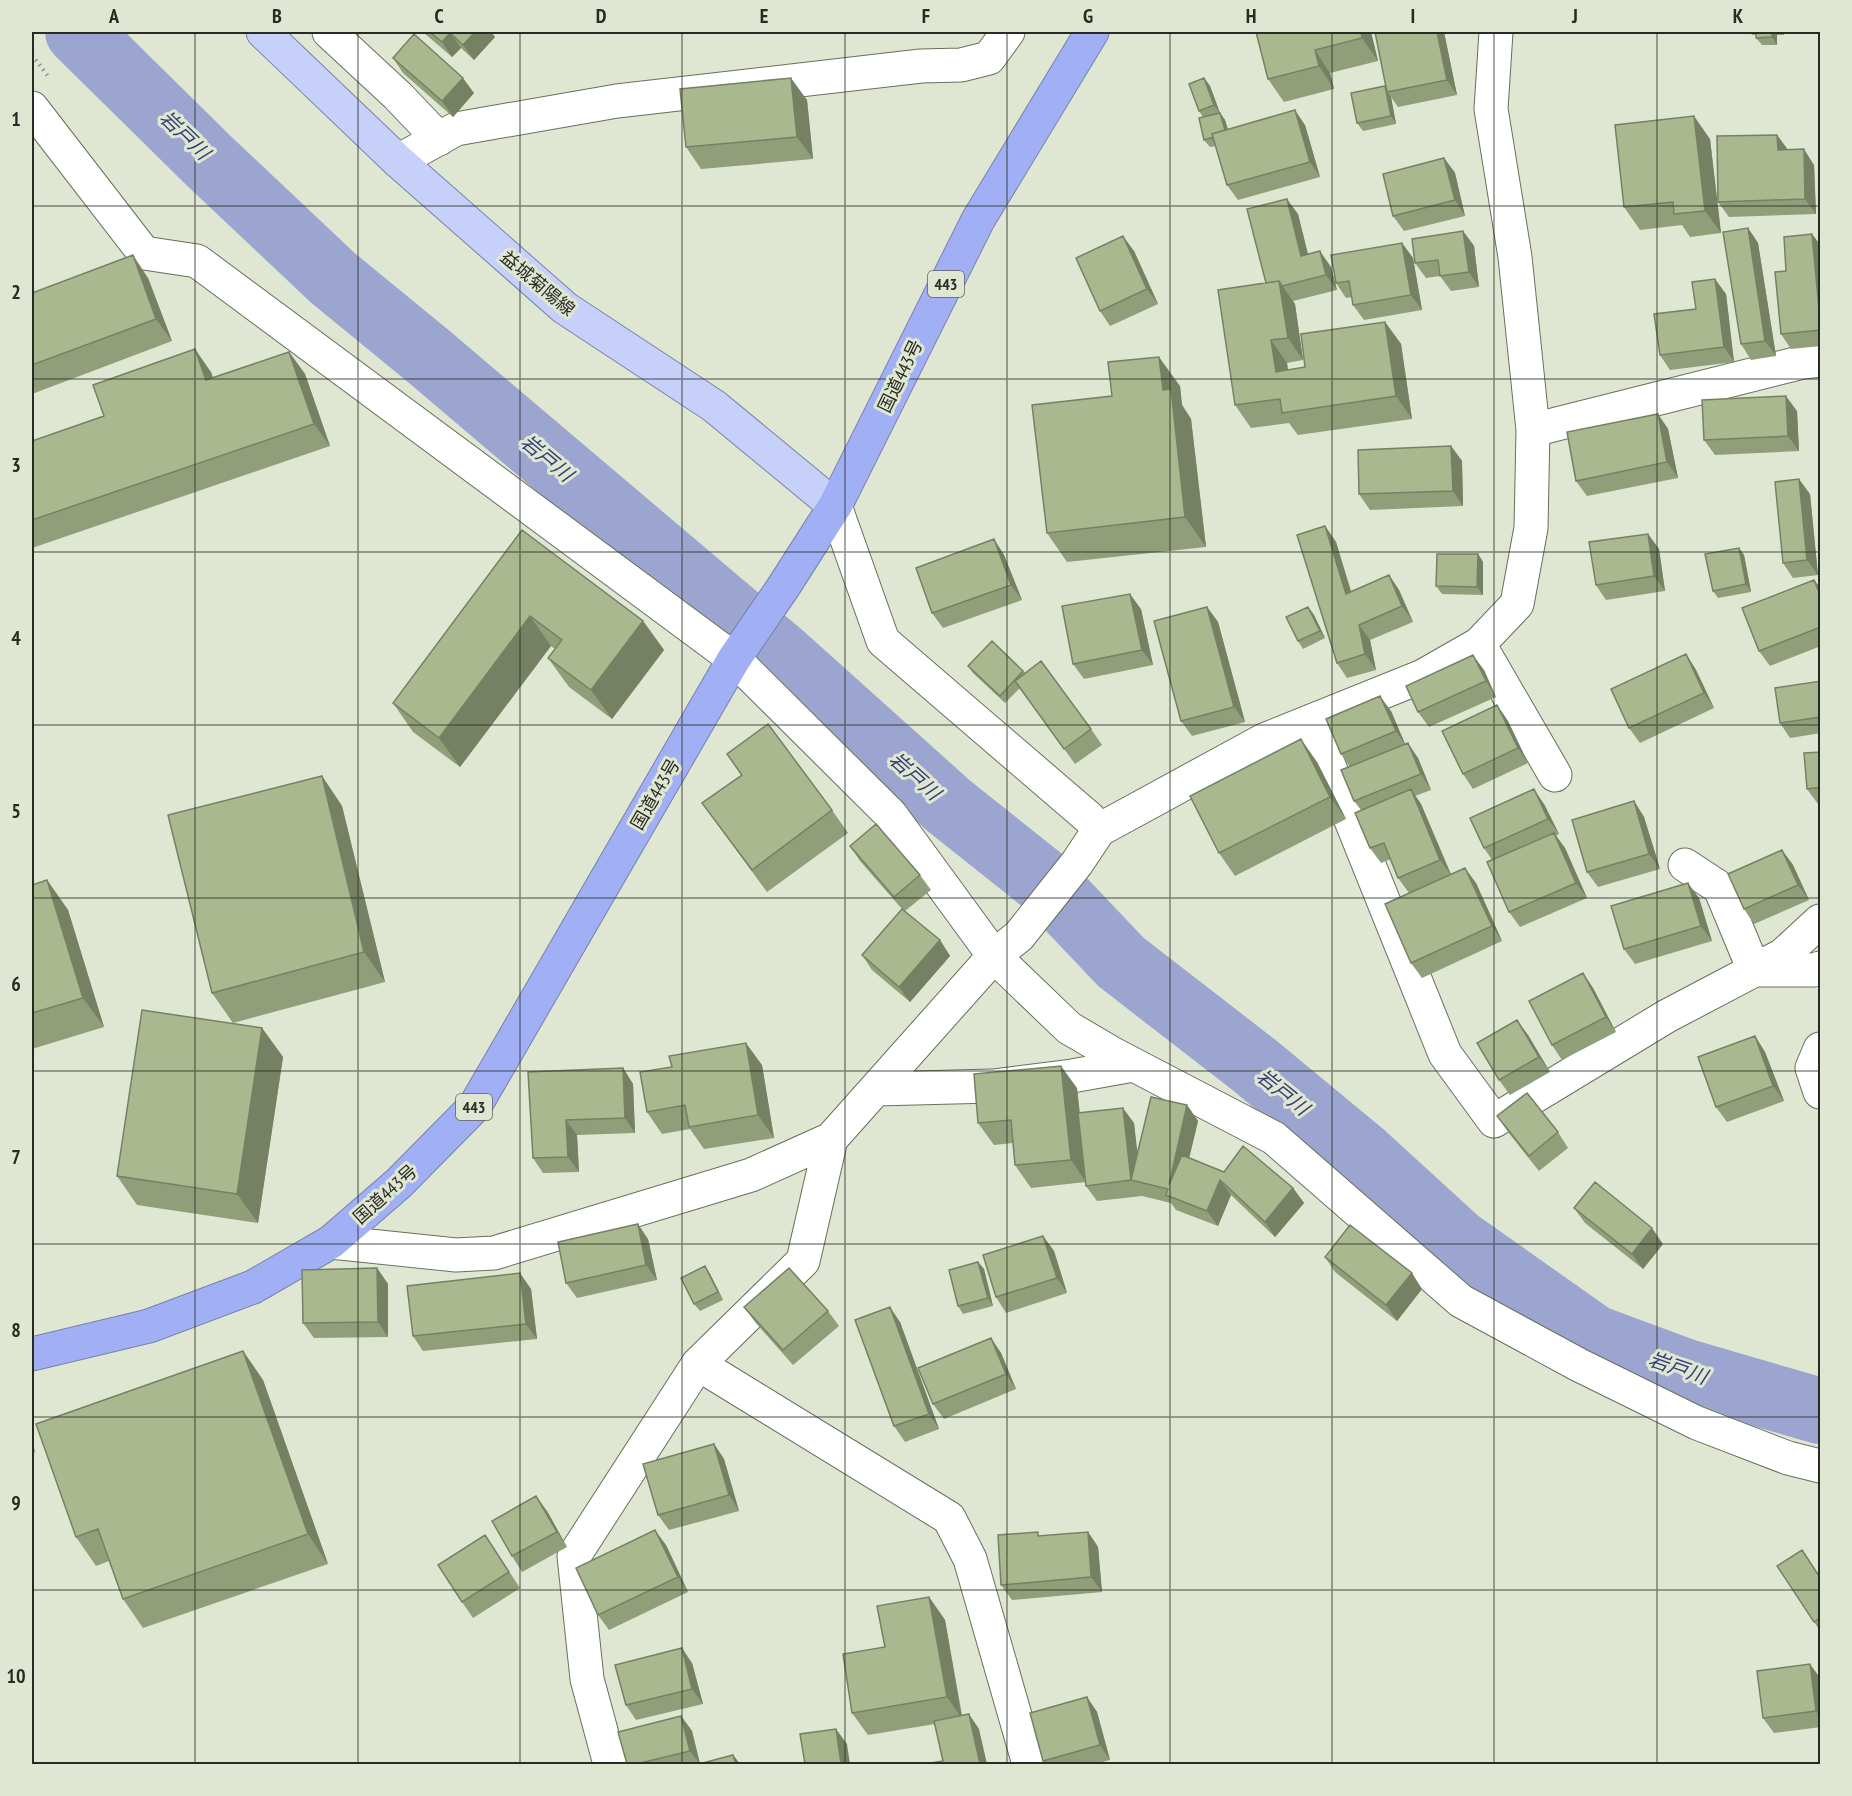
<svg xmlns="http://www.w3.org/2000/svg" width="1852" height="1796" viewBox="0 0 1852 1796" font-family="'PT Sans Narrow','Noto Sans JP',sans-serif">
	<rect width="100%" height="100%" fill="#dfe7d2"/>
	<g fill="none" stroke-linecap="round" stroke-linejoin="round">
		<path stroke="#9ba5cf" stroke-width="66" d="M78 32 209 161 333 278 427 355 783 657 949 806 1047 884 1121 962 1254 1065 1364 1156 1458 1242 1594 1338 1686 1372 1820 1411"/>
		<defs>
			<path id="minor" d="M329 32 398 96 439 139
				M32 108 144 253 197 261 734 659 891 815 994 956 1069 1028 1115 1055 1274 1138 1461 1301 1579 1365 1697 1423 1788 1458 1820 1466
				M398 161 456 129 617 101 921 66 961 65 989 58 1008 32
				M1533 430 1803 362 1820 360
				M835 506 883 641 1089 818 1099 830
				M1479 644 1555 775
				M1311 721 1445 1054 1494 1121 1667 1016 1783 955 1820 921
				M1685 865 1720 888 1754 970H1814L1820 968
				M1820 1049 1812 1068 1820 1092
				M876 1089 993 1086 1072 1076 1133 1065
				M331 1242 456 1255 494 1253 751 1175 831 1139 994 956 1019 936 1077 863 1099 830 1264 740 1423 676 1479 644 1517 604 1531 528 1533 430 1515 257 1491 109 1496 32
				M698 1364 949 1518 970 1559 1029 1764
				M610 1764 587 1679 574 1556 698 1364 803 1261 831 1139"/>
			<path id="major" d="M263 32 398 161 565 308 714 406 835 506"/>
			<path id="highway" d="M32 1354 149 1326 253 1287 331 1242 399 1183 475 1106 734 659 784 586 835 506 978 220 1092 32"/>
		</defs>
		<use href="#minor" stroke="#686f5c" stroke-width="35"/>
		<use href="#major" stroke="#7781ab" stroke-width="35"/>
		<use href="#highway" stroke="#7781ab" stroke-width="35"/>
		<path stroke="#8f9586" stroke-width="4" stroke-dasharray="1.5 4.5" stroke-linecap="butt" d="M32 55 48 76"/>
		<use href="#minor" stroke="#fff" stroke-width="33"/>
		<use href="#major" stroke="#c7d0f8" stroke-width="33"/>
		<use href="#highway" stroke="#a1b0f4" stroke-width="33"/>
	</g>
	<path fill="#919e7a" d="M423 32H491L495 37 474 60 461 48 452 57Z
		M1256 32H1371L1378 61 1330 73 1334 89 1284 102 1268 79Z
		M1375 32H1444L1457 95 1398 107 1391 97 1396 124 1363 131 1357 123 1385 86 1387 88Z
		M1750 32H1784V35H1777V45H1762L1756 38V35H1752Z
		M393 58 474 93 453 117 403 73Z
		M1204 78 1210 86 1220 113 1225 120 1228 129 1305 125 1320 177 1238 200 1227 185 1216 146 1210 147 1204 140 1203 117 1199 111Z
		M807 100 813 159 701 169 686 147Z
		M1777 135 1788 150 1814 165 1816 214 1729 217 1718 202Z
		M1710 139 1721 233 1690 237 1682 225 1640 230 1624 207Z
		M1444 158 1455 173 1465 216 1404 231 1393 216Z
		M1298 214 1308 254 1331 267 1337 290 1293 301 1295 304 1303 360 1287 363 1288 370 1305 367 1385 322 1401 344 1412 419 1298 435 1289 423 1251 428 1235 405 1266 283Z
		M1748 228 1758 243 1776 356 1751 360 1741 344Z
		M1463 231 1474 246 1479 287 1451 291 1440 276 1426 278 1415 263Z
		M1812 234 1821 246V346L1791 349 1781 334 1786 271Z
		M1402 243 1413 258 1422 310 1364 320 1353 305 1352 297 1346 298 1336 283Z
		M1134 251 1158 304 1110 326 1100 311Z
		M148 278 172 341 32 394V293Z
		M1726 294 1734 362 1670 370 1660 355 1696 309Z
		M289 352 305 374 330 446 32 548V441L104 416 211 372 213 378Z
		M1180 386 1182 405 1191 419 1206 547 1067 562 1047 533 1112 396Z
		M1797 411 1799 451 1715 455 1704 440Z
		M1658 414 1668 429 1678 478 1587 496 1576 481Z
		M1451 446 1462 461 1463 506 1370 510 1359 494Z
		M1810 494 1818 575 1793 578 1783 563Z
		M1325 526 1336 542 1351 591 1389 575 1399 590 1413 622 1370 640 1376 670 1347 678 1337 663Z
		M522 530 643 621 664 650 612 719 569 687 548 658 555 649 551 646 460 767 413 732 393 703Z
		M1648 534 1659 549 1665 591 1606 600 1596 585Z
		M994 539 1004 555 1022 600 943 628 932 613Z
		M1739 548 1744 555 1751 592 1718 598 1713 591Z
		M1478 554 1483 562V595L1442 594 1436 586Z
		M1814 580 1821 589V646L1770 666 1759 651Z
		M1207 607 1218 622 1245 722 1192 736 1181 721Z
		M1308 607 1314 615 1325 638 1303 649 1298 641Z
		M1141 609 1153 665 1084 679 1073 664Z
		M1686 654 1696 670 1714 708 1640 743 1629 728Z
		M968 666 1023 671 1091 729 1102 745 1075 764 1020 688 1005 703 973 673Z
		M1484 670 1496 697 1429 727 1418 712Z
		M1821 681V733L1790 738 1780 723Z
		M1497 705 1508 721 1528 763 1473 789 1463 774Z
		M1391 711 1405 744 1418 758 1431 790 1415 796 1421 804 1451 874 1476 883 1502 941 1422 978 1411 963 1409 893 1398 878 1391 859 1381 863 1370 848 1361 810 1354 801 1350 767 1341 754Z
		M1821 752V803L1818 804 1807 789Z
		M727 754 832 810 848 833 767 892 702 803 741 775Z
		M1317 762 1346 819 1235 876 1219 853Z
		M322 776 342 806 385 982 233 1023 212 993Z
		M1634 801 1644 817 1660 869 1598 887 1587 872Z
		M1544 804 1559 834 1556 836 1565 848 1587 898 1520 927 1509 912 1492 860 1484 848Z
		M850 846 920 875 931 890 905 911 940 940 950 956 910 1002 872 970 862 955 902 909 860 861Z
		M1782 850 1793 865 1809 900 1754 924 1744 909Z
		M47 880 68 910 104 1027 32 1049V885Z
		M1699 898 1712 941 1635 964 1624 949Z
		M1583 973 1593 988 1616 1032 1562 1060 1552 1045Z
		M262 1028 283 1057 258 1223 137 1205 117 1176Z
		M1528 1035 1550 1072 1510 1095 1499 1080Z
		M1755 1036 1765 1052 1784 1101 1727 1122 1716 1107Z
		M762 1065 774 1138 704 1149 690 1129 662 1134 647 1112Z
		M623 1068 633 1084 635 1133 577 1135 579 1172 543 1173 533 1158 528 1072Z
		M1077 1088 1080 1113 1134 1123 1137 1155 1187 1105 1198 1121 1189 1158 1224 1172 1293 1188 1304 1203 1275 1237 1231 1195 1218 1226 1176 1210 1171 1203 1142 1196 1097 1201 1086 1186V1182L1031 1188 1015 1165 1013 1143 994 1145 978 1123Z
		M1497 1116 1558 1132 1568 1148 1539 1171 1508 1132Z
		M1574 1208 1663 1244 1643 1269 1585 1223Z
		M1043 1236 1054 1251 1067 1293 1006 1313 996 1297Z
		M648 1239 657 1280 577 1298 566 1283Z
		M1325 1257 1422 1289 1397 1321 1335 1272Z
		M978 1262 984 1269 993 1306 963 1314 958 1306Z
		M705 1266 710 1274 723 1300 700 1311 694 1304Z
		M377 1268 388 1284V1337L314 1338 303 1323Z
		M531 1289 537 1339 423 1351 413 1336Z
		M744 1307 828 1311 839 1326 793 1365 755 1322Z
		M900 1322 939 1429 905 1442 894 1426Z
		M991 1338 1001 1353 1016 1389 944 1419 933 1404Z
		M243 1351 263 1380 328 1564 143 1628 123 1599 109 1561 96 1566 76 1537Z
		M714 1444 724 1459 739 1511 669 1530 658 1515Z
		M547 1511 567 1547 522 1572 512 1556Z
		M1088 1532 1098 1547 1102 1592 1012 1600 1001 1585 1041 1536Z
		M485 1535 520 1588 473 1618 462 1602Z
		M666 1545 688 1592 609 1630 598 1615Z
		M1812 1565 1821 1578V1632L1814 1622Z
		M929 1597 945 1620 962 1715 979 1729 943 1761 935 1724 868 1735 852 1713 885 1647Z
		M692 1663 703 1704 636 1720 626 1705Z
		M1821 1679V1727L1774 1733 1763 1718Z
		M1087 1697 1097 1712 1110 1760 1095 1764H1045L1043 1761Z
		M681 1716 692 1731 700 1764 733 1755 740 1764H627Z"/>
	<path fill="#768163" d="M475 32H491L495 37 474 60 463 45Z
		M1361 32H1371L1378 61 1362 38Z
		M1437 32H1444L1457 95 1447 80Z
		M1772 32H1775L1777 35V45L1772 37Z
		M450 33 461 48 452 57 442 42Z
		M1315 50 1330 73 1334 89 1319 66Z
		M463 78 474 93 453 117 442 101Z
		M791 78 807 100 813 159 797 137Z
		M1204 78 1210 86 1220 113 1214 105Z
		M1385 86 1389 91 1387 92 1391 97 1396 124 1391 116Z
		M1295 110 1305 125 1320 177 1310 162Z
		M1220 113 1225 120 1231 142 1226 134Z
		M1694 116 1710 139 1721 233 1705 211Z
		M1777 135 1788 150H1778Z
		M1804 149 1814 165 1816 214 1805 199Z
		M1444 158 1455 173 1465 216 1455 200Z
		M1287 199 1298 214 1312 271 1301 256Z
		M1748 228 1758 243 1776 356 1765 341Z
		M1463 231 1474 246 1479 287 1469 272Z
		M1812 234 1821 246V327Z
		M1123 236 1134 251 1158 304 1147 289Z
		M1402 243 1413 258 1422 310 1411 295Z
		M1320 251 1331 267 1337 290 1326 275Z
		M133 255 148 278 172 341 156 319Z
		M1715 279 1726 294 1734 362 1724 347Z
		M1279 281 1295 304 1303 360 1288 338Z
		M1385 322 1401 344 1412 419 1396 396Z
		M1271 340 1287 363 1291 394 1276 372Z
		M195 349 211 372 222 403 206 380Z
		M289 352 305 374 330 446 314 424Z
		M1159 357 1180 386 1182 405 1191 419 1206 547 1185 517 1163 390Z
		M1786 396 1797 411 1799 451 1788 436Z
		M1658 414 1668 429 1678 478 1667 462Z
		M1451 446 1462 461 1463 506 1453 491Z
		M1799 479 1810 494 1818 575 1807 560Z
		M1325 526 1336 542 1356 609 1346 594Z
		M1648 534 1659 549 1665 591 1654 576Z
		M994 539 1004 555 1022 600 1011 585Z
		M1739 548 1744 555 1751 592 1746 584Z
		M1478 554 1483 562V595L1477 587Z
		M1389 575 1399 590 1413 622 1402 606Z
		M1814 580 1821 589V597Z
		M1130 594 1141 609 1153 665 1142 650Z
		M1207 607 1218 622 1245 722 1234 707Z
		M1308 607 1314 615 1325 638 1320 631Z
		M530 616 551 646 460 767 439 738Z
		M643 621 664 650 612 719 591 690Z
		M1359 625 1370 640 1376 670 1365 654Z
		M1686 654 1696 670 1714 708 1704 693Z
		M1473 655 1484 670 1496 697 1486 681Z
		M1380 696 1391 711 1406 746 1396 731Z
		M1497 705 1508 721 1528 763 1518 748Z
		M1301 739 1317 762 1346 819 1330 797Z
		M1408 743 1418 758 1431 790 1421 774Z
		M322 776 342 806 385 982 364 952Z
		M1411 789 1421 804 1451 875 1440 860Z
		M1534 789 1544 804 1559 834 1548 819Z
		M1634 801 1644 817 1660 869 1649 854Z
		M1554 833 1565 848 1587 898 1576 883Z
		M1782 850 1793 865 1809 900 1798 885Z
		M1465 868 1476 883 1502 941 1492 926Z
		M47 880 68 910 104 1027 83 998Z
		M1688 883 1699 898 1712 941 1701 926Z
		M940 940 950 956 910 1002 899 987Z
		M1583 973 1593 988 1616 1032 1606 1017Z
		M1517 1020 1528 1035 1550 1072 1539 1057Z
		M262 1028 283 1057 258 1223 237 1194Z
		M1755 1036 1765 1052 1784 1101 1773 1086Z
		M746 1043 762 1065 774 1138 758 1115Z
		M1061 1066 1077 1088 1086 1182 1071 1160Z
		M623 1068 633 1084 635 1133 625 1118Z
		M1187 1105 1198 1121 1179 1201 1169 1185Z
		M1123 1108 1134 1123 1141 1183 1131 1180Z
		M566 1120 577 1135 579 1172 568 1157Z
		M1220 1180 1231 1195 1218 1226 1207 1211Z
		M1293 1188 1304 1203 1275 1237 1265 1222Z
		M638 1224 648 1239 657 1280 646 1265Z
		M1652 1228 1663 1244 1643 1269 1632 1254Z
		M1043 1236 1054 1251 1067 1293 1057 1278Z
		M978 1262 984 1269 993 1306 988 1298Z
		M705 1266 710 1274 723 1300 718 1292Z
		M377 1268 388 1284V1337L378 1322Z
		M520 1273 531 1289 537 1339 526 1324Z
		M1412 1273 1422 1289 1397 1321 1386 1305Z
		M890 1307 900 1322 939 1429 929 1414Z
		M991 1338 1001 1353 1016 1389 1006 1374Z
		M243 1351 263 1380 328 1564 308 1534Z
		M32 1437 35 1453 32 1449Z
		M714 1444 724 1459 739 1511 729 1495Z
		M536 1496 547 1511 567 1547 557 1532Z
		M655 1530 666 1545 688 1592 678 1577Z
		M1088 1532 1098 1547 1102 1592 1091 1577Z
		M929 1597 945 1620 962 1719 947 1697Z
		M682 1648 692 1663 703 1704 692 1689Z
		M1810 1664 1821 1679V1718L1816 1711Z
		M1087 1697 1097 1712 1110 1760 1100 1745Z
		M969 1714 979 1729 987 1764H980Z
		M681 1716 692 1731 700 1764 690 1751Z
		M836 1729 847 1744 850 1764H841Z
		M733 1755 740 1764H736Z"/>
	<path fill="#a9b88e" stroke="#768163" stroke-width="1.5" d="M430 32H475L463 45 450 33 442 42Z
		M1256 32H1361L1362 38 1315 50 1319 66 1268 79Z
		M1375 32H1437L1447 80 1387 92Z
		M1756 32H1772V37L1756 38Z
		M414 34 463 78 442 101 393 58Z
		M1820 50H1821V119H1820Z
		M791 78 797 137 686 147 680 89Z
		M1204 78 1214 105 1199 111 1189 84Z
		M1385 86 1391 116 1357 123 1351 93Z
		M1295 110 1310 162 1227 185 1212 134Z
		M1220 113 1225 130 1212 134 1213 137 1204 140 1199 118Z
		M1694 116 1705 211 1674 214 1673 202 1624 207 1615 125Z
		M1777 135 1778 150 1804 149 1805 199 1718 202 1717 136Z
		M1444 158 1455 200 1393 216 1383 174Z
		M1287 199 1301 256 1320 251 1326 275 1282 286 1279 281 1266 283 1247 209Z
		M1748 228 1765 341 1741 344 1723 232Z
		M1463 231 1469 272 1440 276 1438 260 1415 263 1412 239Z
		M1812 234 1821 330 1781 334 1775 272 1786 271 1784 237Z
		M1123 236 1147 289 1100 311 1076 258Z
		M1402 243 1411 295 1353 305 1349 281 1336 283 1331 255Z
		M133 255 156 319 32 365V293Z
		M1715 279 1724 347 1660 355 1654 314 1696 309 1692 282Z
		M1279 281 1288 338 1271 340 1276 372 1305 367 1301 334 1385 322 1396 396 1282 413 1280 399 1235 405 1218 290Z
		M195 349 206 380 289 352 314 424 32 520V441L104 416 93 385Z
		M1159 357 1163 390 1171 389 1185 517 1047 533 1032 405 1112 396 1108 362Z
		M1786 396 1788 436 1704 440 1702 400Z
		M1658 414 1667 462 1576 481 1567 432Z
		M1451 446 1453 491 1359 494 1358 450Z
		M1799 479 1807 560 1783 563 1775 482Z
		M1325 526 1346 594 1389 575 1402 606 1359 625 1365 654 1337 663 1297 535Z
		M522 530 643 621 591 690 548 658 562 640 530 616 439 738 393 703Z
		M1648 534 1654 576 1596 585 1589 542Z
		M994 539 1011 585 932 613 916 568Z
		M1739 548 1746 584 1713 591 1705 554Z
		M1437 554H1478L1477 587 1436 586Z
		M1814 580 1821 597V627L1759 651 1742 608Z
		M1130 594 1142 650 1073 664 1062 606Z
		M1207 607 1234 707 1181 721 1154 621Z
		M1308 607 1320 631 1298 641 1286 617Z
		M992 641 1023 671 1000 696 968 666Z
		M1686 654 1704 693 1629 728 1611 689Z
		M1473 655 1486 681 1418 712 1406 686Z
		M1041 661 1091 729 1064 749 1015 681Z
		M1821 681V717L1780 723 1775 688Z
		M1380 696 1396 731 1341 754 1326 719Z
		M1497 705 1518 748 1463 774 1442 731Z
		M768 724 832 810 752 870 702 803 742 775 727 754Z
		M1301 739 1330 797 1219 853 1190 796Z
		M1408 743 1421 774 1354 801 1341 770Z
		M1821 752V787L1807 789 1804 753Z
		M322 776 364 952 212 993 168 815Z
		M1411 789 1440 860 1398 878 1384 843 1370 848 1355 813Z
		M1534 789 1548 819 1484 848 1470 818Z
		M1634 801 1649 854 1587 872 1572 820Z
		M876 824 920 875 894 897 850 846Z
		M1554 833 1576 883 1509 912 1487 862Z
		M1782 850 1798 885 1744 909 1728 874Z
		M1465 868 1492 926 1411 963 1385 904Z
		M47 880 83 998 32 1013V885Z
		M1688 883 1701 926 1624 949 1611 906Z
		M902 909 940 940 899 987 862 955Z
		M1583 973 1606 1017 1552 1045 1529 1001Z
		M142 1010 262 1028 237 1194 117 1176Z
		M1517 1020 1539 1057 1499 1080 1477 1043Z
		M1755 1036 1773 1086 1716 1107 1698 1057Z
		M746 1043 758 1115 689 1127 685 1105 647 1112 640 1072 672 1067 669 1056Z
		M1061 1066 1071 1160 1015 1165 1011 1120 978 1123 974 1074Z
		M623 1068 625 1118 566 1120 568 1157 533 1158 528 1072Z
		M1527 1093 1558 1132 1529 1156 1497 1116Z
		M1151 1097 1187 1105 1169 1185 1182 1155 1224 1172 1243 1146 1293 1188 1265 1222 1220 1180 1207 1211 1166 1195 1168 1189 1131 1180Z
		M1123 1108 1131 1180 1086 1186 1078 1113Z
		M1595 1182 1652 1228 1632 1254 1574 1208Z
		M638 1224 646 1265 566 1283 558 1242Z
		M1350 1225 1412 1273 1386 1305 1325 1257Z
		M1043 1236 1057 1278 996 1297 983 1255Z
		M978 1262 988 1298 958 1306 949 1270Z
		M705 1266 718 1292 694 1304 681 1278Z
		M377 1268 378 1322 303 1323 302 1270Z
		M789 1268 828 1311 783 1350 744 1307Z
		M520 1273 526 1324 413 1336 407 1286Z
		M890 1307 929 1414 894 1426 855 1320Z
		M991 1338 1006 1374 933 1404 918 1368Z
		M243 1351 308 1534 123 1599 98 1529 76 1537 36 1424Z
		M714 1444 729 1495 658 1515 643 1464Z
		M536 1496 557 1532 512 1556 492 1521Z
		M655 1530 678 1577 598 1615 576 1568Z
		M1038 1532V1536L1088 1532 1091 1577 1001 1585 998 1535Z
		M485 1535 509 1572 462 1602 438 1565Z
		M1802 1550 1821 1579V1617L1814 1622 1777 1566Z
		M929 1597 947 1697 852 1713 843 1654 885 1647 877 1606Z
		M682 1648 692 1689 626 1705 615 1665Z
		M1810 1664 1816 1711 1763 1718 1757 1671Z
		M1087 1697 1100 1745 1043 1761 1030 1713Z
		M969 1714 980 1764H924L943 1761 934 1721Z
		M681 1716 690 1751 636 1764H627L618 1732Z
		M836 1729 841 1764H805L800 1734Z
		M733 1755 736 1764H699Z"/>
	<path fill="none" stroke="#282b23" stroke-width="1.5" stroke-opacity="0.55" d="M195 32V1764M358 32V1764M520 32V1764M682 32V1764M845 32V1764M1007 32V1764M1170 32V1764M1332 32V1764M1494 32V1764M1657 32V1764M32 206H1820M32 379H1820M32 552H1820M32 725H1820M32 898H1820M32 1071H1820M32 1244H1820M32 1417H1820M32 1590H1820"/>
	<g text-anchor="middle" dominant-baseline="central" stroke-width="6" stroke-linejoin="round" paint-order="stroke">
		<g fill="#dfe7d2" stroke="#5f6358" stroke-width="1.5">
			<rect x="928" y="271" width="36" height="26" rx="4.5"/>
			<rect x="456" y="1094" width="36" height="26" rx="4.5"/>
		</g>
		<g font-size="16" font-weight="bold" fill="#282b23">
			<text x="946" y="284">443</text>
			<text x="474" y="1107">443</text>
		</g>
		<g font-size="18" fill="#282b23" stroke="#dfe7d2">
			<text transform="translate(538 283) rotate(40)">益城菊陽線</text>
			<text transform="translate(900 376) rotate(-64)">国道443号</text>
			<text transform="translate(655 794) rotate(-60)">国道443号</text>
			<text transform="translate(385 1194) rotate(-42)">国道443号</text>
		</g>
		<g font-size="20" font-style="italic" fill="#343d73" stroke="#dfe7d2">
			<text transform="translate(185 135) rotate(44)">岩戸川</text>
			<text transform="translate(547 458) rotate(40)">岩戸川</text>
			<text transform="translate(915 776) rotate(42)">岩戸川</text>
			<text transform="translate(1283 1092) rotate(39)">岩戸川</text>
			<text transform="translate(1678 1368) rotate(19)">岩戸川</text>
		</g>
	</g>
	<rect width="1852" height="1796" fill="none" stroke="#dfe7d2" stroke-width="66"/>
	<rect x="33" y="33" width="1786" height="1730" fill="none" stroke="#282b23" stroke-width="2"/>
	<g font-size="20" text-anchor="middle" font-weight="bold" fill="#282b23">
		<text x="114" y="23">A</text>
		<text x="277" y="23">B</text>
		<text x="439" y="23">C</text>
		<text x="601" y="23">D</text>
		<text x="764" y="23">E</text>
		<text x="926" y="23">F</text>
		<text x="1088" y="23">G</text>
		<text x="1251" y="23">H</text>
		<text x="1413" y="23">I</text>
		<text x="1575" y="23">J</text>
		<text x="1738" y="23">K</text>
		<text x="16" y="126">1</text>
		<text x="16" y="299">2</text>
		<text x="16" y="472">3</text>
		<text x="16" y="645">4</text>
		<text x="16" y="818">5</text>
		<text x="16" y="991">6</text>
		<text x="16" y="1164">7</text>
		<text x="16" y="1337">8</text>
		<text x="16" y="1510">9</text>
		<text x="16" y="1683">10</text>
	</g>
</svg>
